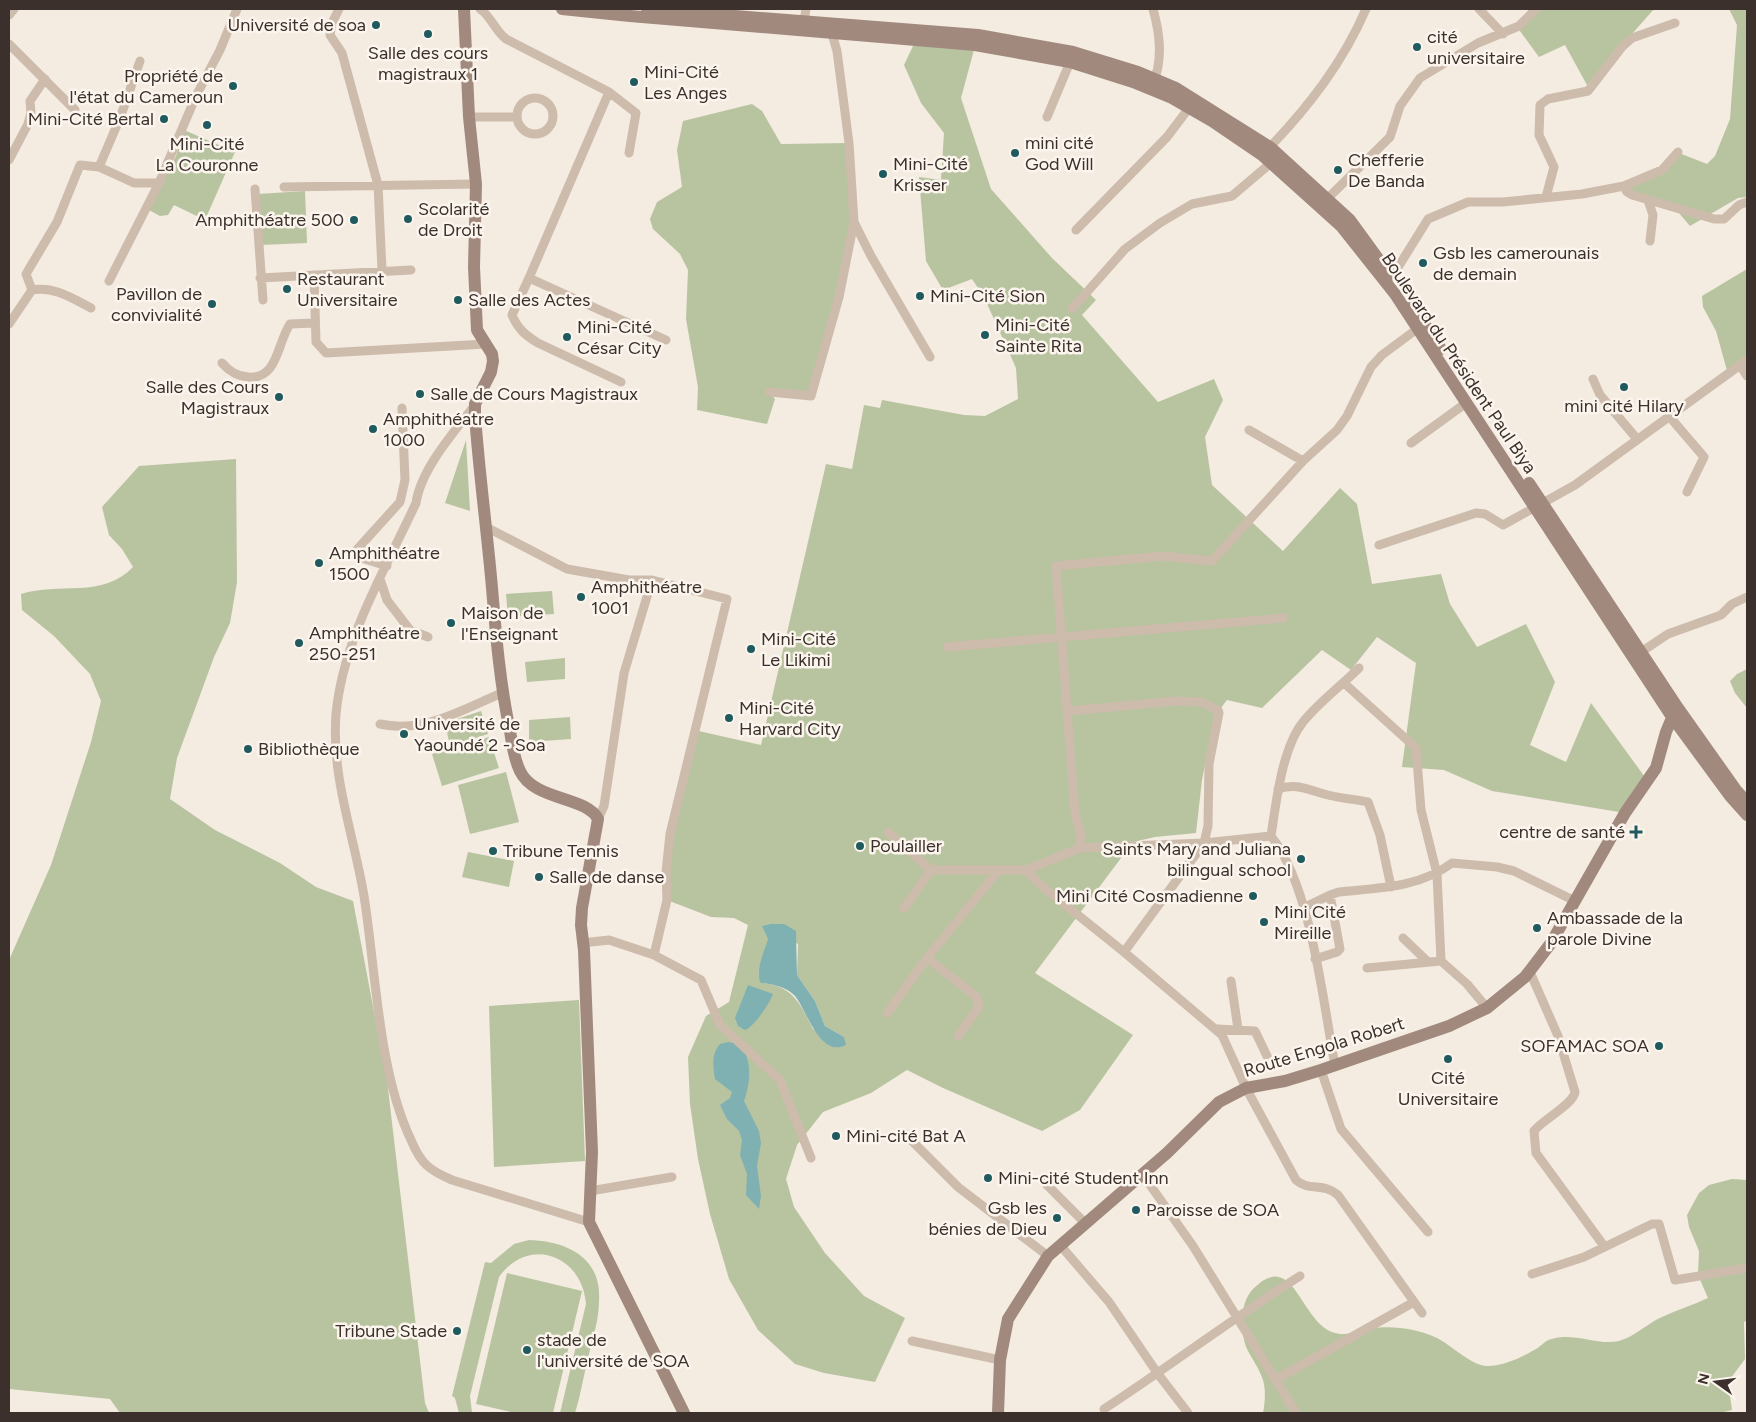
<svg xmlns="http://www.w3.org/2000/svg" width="1756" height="1422" viewBox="0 0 1756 1422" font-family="Figtree,sans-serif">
	<rect width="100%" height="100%" fill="#f4ebe1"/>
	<path fill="#b8c4a0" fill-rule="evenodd" d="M1538 9H1654L1587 85 1565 45 1539 57 1515 24Z
		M1729 9H1747V197L1738 198 1690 226 1679 213 1627 192 1633 181 1662 170 1679 153 1707 164 1715 156 1730 119 1737 25Z
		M978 35 961 98 991 189 1052 258 1096 300 1082 315 1158 402 1214 379 1223 400 1205 437 1212 485 1283 551 1340 488 1357 504 1372 584 1441 574 1450 604 1477 647 1526 624 1555 682 1530 745 1566 762 1591 703 1647 780 1625 813 1492 791 1444 770 1402 767 1416 663 1377 637 1351 670 1322 650 1262 708 1227 700 1214 717 1202 780 1196 833 1155 837 1133 842 1035 973 1133 1035 1080 1110 1042 1131 943 1088 907 1070 871 1093 823 1112 797 1145 786 1179 794 1207 825 1253 864 1296 905 1318 875 1382 824 1373 795 1364 758 1330 729 1279 710 1214 698 1159 690 1104 688 1057 706 1016 729 1002 748 925 734 918 711 917 667 900 666 872 694 730 761 745 826 464 852 469 864 405 880 408 882 400 964 415 985 416 1018 399 1016 368 984 297 972 279 943 290 926 261 919 177 941 180 944 133 921 103 904 65 913 46ZM763 926 798 944 797 975 815 1001 825 1026 844 1037 813 1029C800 1003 793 986 762 983 751 969 770 952 768 938 767 934 764 930 763 926Z
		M752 104 762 111 781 144 849 143 854 217 811 396 770 393 775 399 767 424 697 410 698 387 686 319 688 270 680 254 653 229 650 219 657 202 682 187 677 150 683 121Z
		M184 130 235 152 205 220 174 205 168 215 160 216 149 210 176 156Z
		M305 191 307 243 261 245 258 194Z
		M1747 269V360L1728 374 1716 331 1703 307 1702 296Z
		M466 440 470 511 445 503Z
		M236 459 237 582 230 623 214 657 177 758 170 799 215 830 280 863 316 887 353 901 387 1080 425 1403 429 1413H120L110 1399 9 1389V960L51 865 91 742 101 701 90 674 54 636 22 610 21 594C59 582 103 599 133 567L122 549 109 535 102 507 139 466Z
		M552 591 554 614 508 617 506 594Z
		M565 658V679L527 682 525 662Z
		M1747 669V708L1735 693 1730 681 1737 674Z
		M481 711 488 734 450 746 445 723Z
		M570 717 571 739 529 742V720Z
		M489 737 499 768 442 786 432 754Z
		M506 772 519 822 470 834 458 785Z
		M468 852 514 861 509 887 462 877Z
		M579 1000 585 1161 494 1167 489 1006Z
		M1732 1179 1747 1180V1321L1744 1322 1745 1359 1728 1382 1732 1410 1720 1413H1263C1265 1403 1266 1390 1263 1380 1259 1368 1252 1359 1247 1349 1240 1332 1239 1302 1254 1288 1298 1245 1301 1338 1345 1334 1352 1334 1359 1330 1367 1329 1390 1325 1416 1328 1437 1338 1451 1345 1471 1365 1486 1366 1503 1367 1525 1356 1539 1347 1543 1344 1546 1340 1552 1339 1574 1332 1598 1346 1619 1341 1634 1337 1648 1323 1662 1317 1677 1310 1693 1305 1708 1298L1698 1275 1699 1251 1689 1227 1687 1215 1699 1193 1709 1185Z
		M529 1240C566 1241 602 1257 599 1301 599 1319 593 1337 589 1354 584 1373 581 1394 575 1413H560L586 1304C582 1255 529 1235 499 1277L470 1396 472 1413H459L455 1398 452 1396 485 1262 491 1263 514 1244Z
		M507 1273 582 1291 553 1413H515L476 1404Z"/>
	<path fill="#7fb0b2" d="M771 924H784L796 931 797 975 815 1001 825 1026 844 1037 846 1045C819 1059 806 1007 794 995 786 987 772 984 761 983 754 972 765 950 768 939L762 926Z
		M748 985 773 994C770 1003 754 1027 745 1030L738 1026 735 1018Z
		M729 1042C755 1047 751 1082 744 1101L759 1131 761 1143 757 1166 761 1196 759 1209 746 1195 747 1174 740 1155 742 1140 739 1131 727 1119 720 1105 730 1098 732 1092 715 1079C713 1066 711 1054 720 1044Z"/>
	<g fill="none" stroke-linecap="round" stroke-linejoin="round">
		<path stroke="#cdbbac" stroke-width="9" d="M339 9 332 23 330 35 342 53 378 185 382 270
			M480 9C491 16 495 31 506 39L609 92 529 278 666 340
			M1479 9 1503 34
			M9 15 14 9
			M804 21 806 9
			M9 44 75 110
			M1153 84C1163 59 1160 34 1153 9
			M609 92 636 113 629 153
			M517 116a18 18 0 1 1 36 0a18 18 0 1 1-36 0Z
			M469 117H517
			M1047 117 1070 62
			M1270 147C1310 105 1343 62 1366 9
			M9 160 28 124 31 113 30 101 45 79
			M99 167 120 118 140 61
			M1624 186 1627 192 1632 195 1714 219H1724L1739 205 1747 202
			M284 187 476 184
			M255 189 263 300
			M1546 197 1554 167 1539 135 1540 105 1548 99 1588 91 1622 47 1632 38 1675 23
			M1327 199 1390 137 1400 106 1420 78 1478 43 1519 26 1536 9
			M1648 200 1653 215 1650 241
			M854 222 871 256 930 357
			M1076 230 1167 137 1189 108
			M314 275 316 342 326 353 486 344
			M1392 277 1428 219 1468 202H1503L1582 194 1624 186 1662 170 1678 152
			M260 278 411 270
			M529 278 512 315C518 329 525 335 538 343L621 382
			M109 281 159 183 196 96 220 50 237 9
			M32 290 26 274 57 222 80 165 99 167 134 183H159
			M1072 309 1125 249 1160 223 1192 204 1232 196 1271 163
			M9 324 32 290C54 286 72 298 91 308
			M222 363C229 371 236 376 248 377 278 380 277 343 290 324L315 323
			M1740 365 1747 376
			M1593 379 1600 395 1637 439
			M770 392 811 396 839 297 854 222 849 143 837 51 832 34
			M475 405C454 432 421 469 416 503 385 570 343 639 336 714 331 777 354 835 364 896 376 972 378 1070 411 1140 421 1164 429 1170 452 1180L589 1222
			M1669 416 1704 457 1687 492
			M1249 430 1303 461
			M1411 443 1466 403
			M486 527 567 569 629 580H652L727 599 670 834 666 872 667 900 654 955 609 940 582 943
			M1379 545 1476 513 1485 514 1503 525 1575 485 1747 360
			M387 566 352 555 400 502 405 480 402 408
			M380 579 387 600 410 630 428 637
			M947 647 1283 618
			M1641 652 1668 634 1721 615 1732 604 1747 597
			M1359 668C1341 686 1319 702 1303 722 1282 748 1276 803 1271 836L1204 843 1124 952 1222 1035 1246 1088 1296 1180C1309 1192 1323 1182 1338 1195L1422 1313
			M1344 683 1416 748 1421 810 1437 874 1441 961 1467 984 1487 1008
			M380 724C423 734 463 709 502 693
			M1278 789C1296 783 1306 789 1324 794 1338 798 1353 799 1368 802L1380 835 1391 887
			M598 819 604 806 624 673 652 580
			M888 832 931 870H1026L1080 848 1204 843 1208 826 1209 764 1219 713 1218 710 1201 702 1176 701 1068 711
			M1271 836C1311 886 1323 1001 1335 1066
			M1080 848 1081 835 1075 814 1056 566 1162 556 1212 561 1303 461 1337 430 1347 416 1371 367 1382 355 1421 326
			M1026 870 1038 883 1124 952
			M1305 907 1330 895
			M904 908 931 870
			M1403 938 1427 961
			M654 955 701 980 720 1025 780 1080 811 1158
			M927 958 977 997 979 1007 958 1036
			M1315 959 1337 952 1340 949 1330 895 1339 892C1378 888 1419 888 1452 863L1497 867 1514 871 1575 901
			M1367 968 1441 961
			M1530 972 1558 1036 1575 1092C1573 1105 1543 1119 1534 1131L1536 1153 1604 1246
			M1231 981 1238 1029
			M887 1013 927 958 998 871
			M1217 1029 1255 1031 1267 1056
			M1321 1070 1341 1129 1428 1232
			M904 1133 958 1187 1048 1256
			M1143 1175 1193 1246 1296 1413
			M1042 1180 1085 1223
			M590 1191 672 1177
			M1060 1245 1109 1302 1158 1374 1188 1413
			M1532 1274 1584 1257 1652 1224H1659L1675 1280 1747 1268
			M912 1341 1000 1360
			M1275 1380 1414 1302
			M1104 1409C1170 1366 1233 1318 1300 1276"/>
		<path stroke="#a18a7d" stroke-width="12" d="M464 9 469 117 476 184 474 267 477 330 492 354 493 361 491 372 475 404V415C479 473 487 530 492 588 496 636 500 684 510 731 512 744 514 759 520 771 534 801 586 796 598 819L582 908 581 925 584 950 592 1152 589 1222 684 1413
			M562 9 630 16 975 45 1070 62 1133 82 1172 98 1212 121 1262 155 1341 226 1395 294 1672 717 1730 796 1747 815
			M647 9 978 35 1073 52 1138 72 1176 88 1270 147 1350 220 1390 275
			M1412 305 1441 349
			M1529 483 1678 708 1736 790 1747 802
			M998 1413 1000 1360 1008 1319 1048 1256 1167 1153 1219 1102 1246 1088 1285 1081 1321 1070 1449 1026 1487 1008 1525 977 1551 943 1625 813 1656 768 1666 732 1674 713"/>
	</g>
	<g fill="#1f5a5e" stroke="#fbf5ee" stroke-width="2">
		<circle cx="376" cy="25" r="5"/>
		<circle cx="428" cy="34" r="5"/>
		<circle cx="1417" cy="47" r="5"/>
		<circle cx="634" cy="82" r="5"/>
		<circle cx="233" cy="86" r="5"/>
		<circle cx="164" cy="119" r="5"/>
		<circle cx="207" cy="125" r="5"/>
		<circle cx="1015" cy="153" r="5"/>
		<circle cx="1338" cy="170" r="5"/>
		<circle cx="883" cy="174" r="5"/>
		<circle cx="408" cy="219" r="5"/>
		<circle cx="354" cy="220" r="5"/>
		<circle cx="1423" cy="263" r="5"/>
		<circle cx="287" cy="289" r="5"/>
		<circle cx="920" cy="296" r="5"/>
		<circle cx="458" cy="300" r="5"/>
		<circle cx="212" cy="304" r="5"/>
		<circle cx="985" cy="335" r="5"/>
		<circle cx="567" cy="337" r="5"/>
		<circle cx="1624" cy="387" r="5"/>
		<circle cx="420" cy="394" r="5"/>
		<circle cx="279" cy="397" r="5"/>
		<circle cx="373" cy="429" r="5"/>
		<circle cx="319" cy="563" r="5"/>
		<circle cx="581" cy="597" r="5"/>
		<circle cx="451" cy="623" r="5"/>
		<circle cx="299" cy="643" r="5"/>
		<circle cx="751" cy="649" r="5"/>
		<circle cx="729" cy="718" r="5"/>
		<circle cx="404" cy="734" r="5"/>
		<circle cx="248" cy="749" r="5"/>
		<path d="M1633.5 824.5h5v5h5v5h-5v5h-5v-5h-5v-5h5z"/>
		<circle cx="860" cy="846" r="5"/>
		<circle cx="493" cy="851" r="5"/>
		<circle cx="1301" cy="859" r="5"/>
		<circle cx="539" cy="877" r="5"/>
		<circle cx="1253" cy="896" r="5"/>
		<circle cx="1264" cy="922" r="5"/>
		<circle cx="1537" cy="928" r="5"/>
		<circle cx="1659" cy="1046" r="5"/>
		<circle cx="1448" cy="1059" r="5"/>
		<circle cx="836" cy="1136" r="5"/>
		<circle cx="988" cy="1178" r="5"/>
		<circle cx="1136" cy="1210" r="5"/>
		<circle cx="1057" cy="1218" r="5"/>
		<circle cx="457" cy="1331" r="5"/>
		<circle cx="527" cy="1350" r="5"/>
	</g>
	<g text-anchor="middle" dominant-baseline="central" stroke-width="5" stroke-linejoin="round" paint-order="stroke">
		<g font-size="18" fill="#3b302b" stroke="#fbf5ee" text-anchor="start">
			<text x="366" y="25" text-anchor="end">Université de soa</text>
			<text x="1427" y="37">cité<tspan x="1427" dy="21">universitaire</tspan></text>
			<text x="428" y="53" text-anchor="middle">Salle des cours<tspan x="428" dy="21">magistraux 1</tspan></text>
			<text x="644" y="72">Mini-Cité<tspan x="644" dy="21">Les Anges</tspan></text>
			<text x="223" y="76" text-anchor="end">Propriété de<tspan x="223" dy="21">l'état du Cameroun</tspan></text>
			<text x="154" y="119" text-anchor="end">Mini-Cité Bertal</text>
			<text x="1025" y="143">mini cité<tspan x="1025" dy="21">God Will</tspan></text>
			<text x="207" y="144" text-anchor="middle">Mini-Cité<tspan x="207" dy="21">La Couronne</tspan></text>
			<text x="1348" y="160">Chefferie<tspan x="1348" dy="21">De Banda</tspan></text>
			<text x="893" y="164">Mini-Cité<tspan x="893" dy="21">Krisser</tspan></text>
			<text x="418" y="209">Scolarité<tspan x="418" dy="21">de Droit</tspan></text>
			<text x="344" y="220" text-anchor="end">Amphithéatre 500</text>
			<text x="1433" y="253">Gsb les camerounais<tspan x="1433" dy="21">de demain</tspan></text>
			<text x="297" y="279">Restaurant<tspan x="297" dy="21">Universitaire</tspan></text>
			<text x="202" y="294" text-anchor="end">Pavillon de<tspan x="202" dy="21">convivialité</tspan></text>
			<text x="930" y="296">Mini-Cité Sion</text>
			<text x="468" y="300">Salle des Actes</text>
			<text x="995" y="325">Mini-Cité<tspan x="995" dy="21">Sainte Rita</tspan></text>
			<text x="577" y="327">Mini-Cité<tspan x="577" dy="21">César City</tspan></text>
			<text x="269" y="387" text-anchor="end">Salle des Cours<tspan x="269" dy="21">Magistraux</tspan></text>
			<text x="430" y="394">Salle de Cours Magistraux</text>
			<text x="1624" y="406" text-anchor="middle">mini cité Hilary</text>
			<text x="383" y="419">Amphithéatre<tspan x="383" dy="21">1000</tspan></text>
			<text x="329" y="553">Amphithéatre<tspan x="329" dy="21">1500</tspan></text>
			<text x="591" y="587">Amphithéatre<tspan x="591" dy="21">1001</tspan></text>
			<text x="461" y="613">Maison de<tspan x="461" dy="21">l'Enseignant</tspan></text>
			<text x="309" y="633">Amphithéatre<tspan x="309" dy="21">250-251</tspan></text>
			<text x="761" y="639">Mini-Cité<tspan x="761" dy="21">Le Likimi</tspan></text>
			<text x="739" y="708">Mini-Cité<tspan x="739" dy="21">Harvard City</tspan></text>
			<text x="414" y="724">Université de<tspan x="414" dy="21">Yaoundé 2 - Soa</tspan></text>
			<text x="258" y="749">Bibliothèque</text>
			<text x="1625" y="832" text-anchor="end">centre de santé</text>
			<text x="870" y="846">Poulailler</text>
			<text x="1291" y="849" text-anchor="end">Saints Mary and Juliana<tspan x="1291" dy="21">bilingual school</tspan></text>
			<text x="503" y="851">Tribune Tennis</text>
			<text x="549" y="877">Salle de danse</text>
			<text x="1243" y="896" text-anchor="end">Mini Cité Cosmadienne</text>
			<text x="1274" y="912">Mini Cité<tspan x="1274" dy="21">Mireille</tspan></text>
			<text x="1547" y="918">Ambassade de la<tspan x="1547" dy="21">parole Divine</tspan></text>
			<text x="1649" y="1046" text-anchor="end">SOFAMAC SOA</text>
			<text x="1448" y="1078" text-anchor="middle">Cité<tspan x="1448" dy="21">Universitaire</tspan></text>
			<text x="846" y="1136">Mini-cité Bat A</text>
			<text x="998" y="1178">Mini-cité Student Inn</text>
			<text x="1047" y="1208" text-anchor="end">Gsb les<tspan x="1047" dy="21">bénies de Dieu</tspan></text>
			<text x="1146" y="1210">Paroisse de SOA</text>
			<text x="447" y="1331" text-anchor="end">Tribune Stade</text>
			<text x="537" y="1340">stade de<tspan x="537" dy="21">l'université de SOA</tspan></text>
		</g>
		<g font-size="18" fill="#3b302b" stroke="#fbf5ee">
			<text transform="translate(1459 363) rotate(56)">Boulevard du Président Paul Biya</text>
			<text transform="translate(1324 1047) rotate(-17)">Route Engola Robert</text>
		</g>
	</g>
	<rect width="1756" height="1422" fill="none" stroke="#3b302b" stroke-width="20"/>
	<g transform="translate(1716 1382) rotate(284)" stroke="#fbf5ee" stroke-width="4" paint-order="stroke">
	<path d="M0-4L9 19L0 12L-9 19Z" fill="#3b302b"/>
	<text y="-8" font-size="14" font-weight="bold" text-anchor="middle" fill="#3b302b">N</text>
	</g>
</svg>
